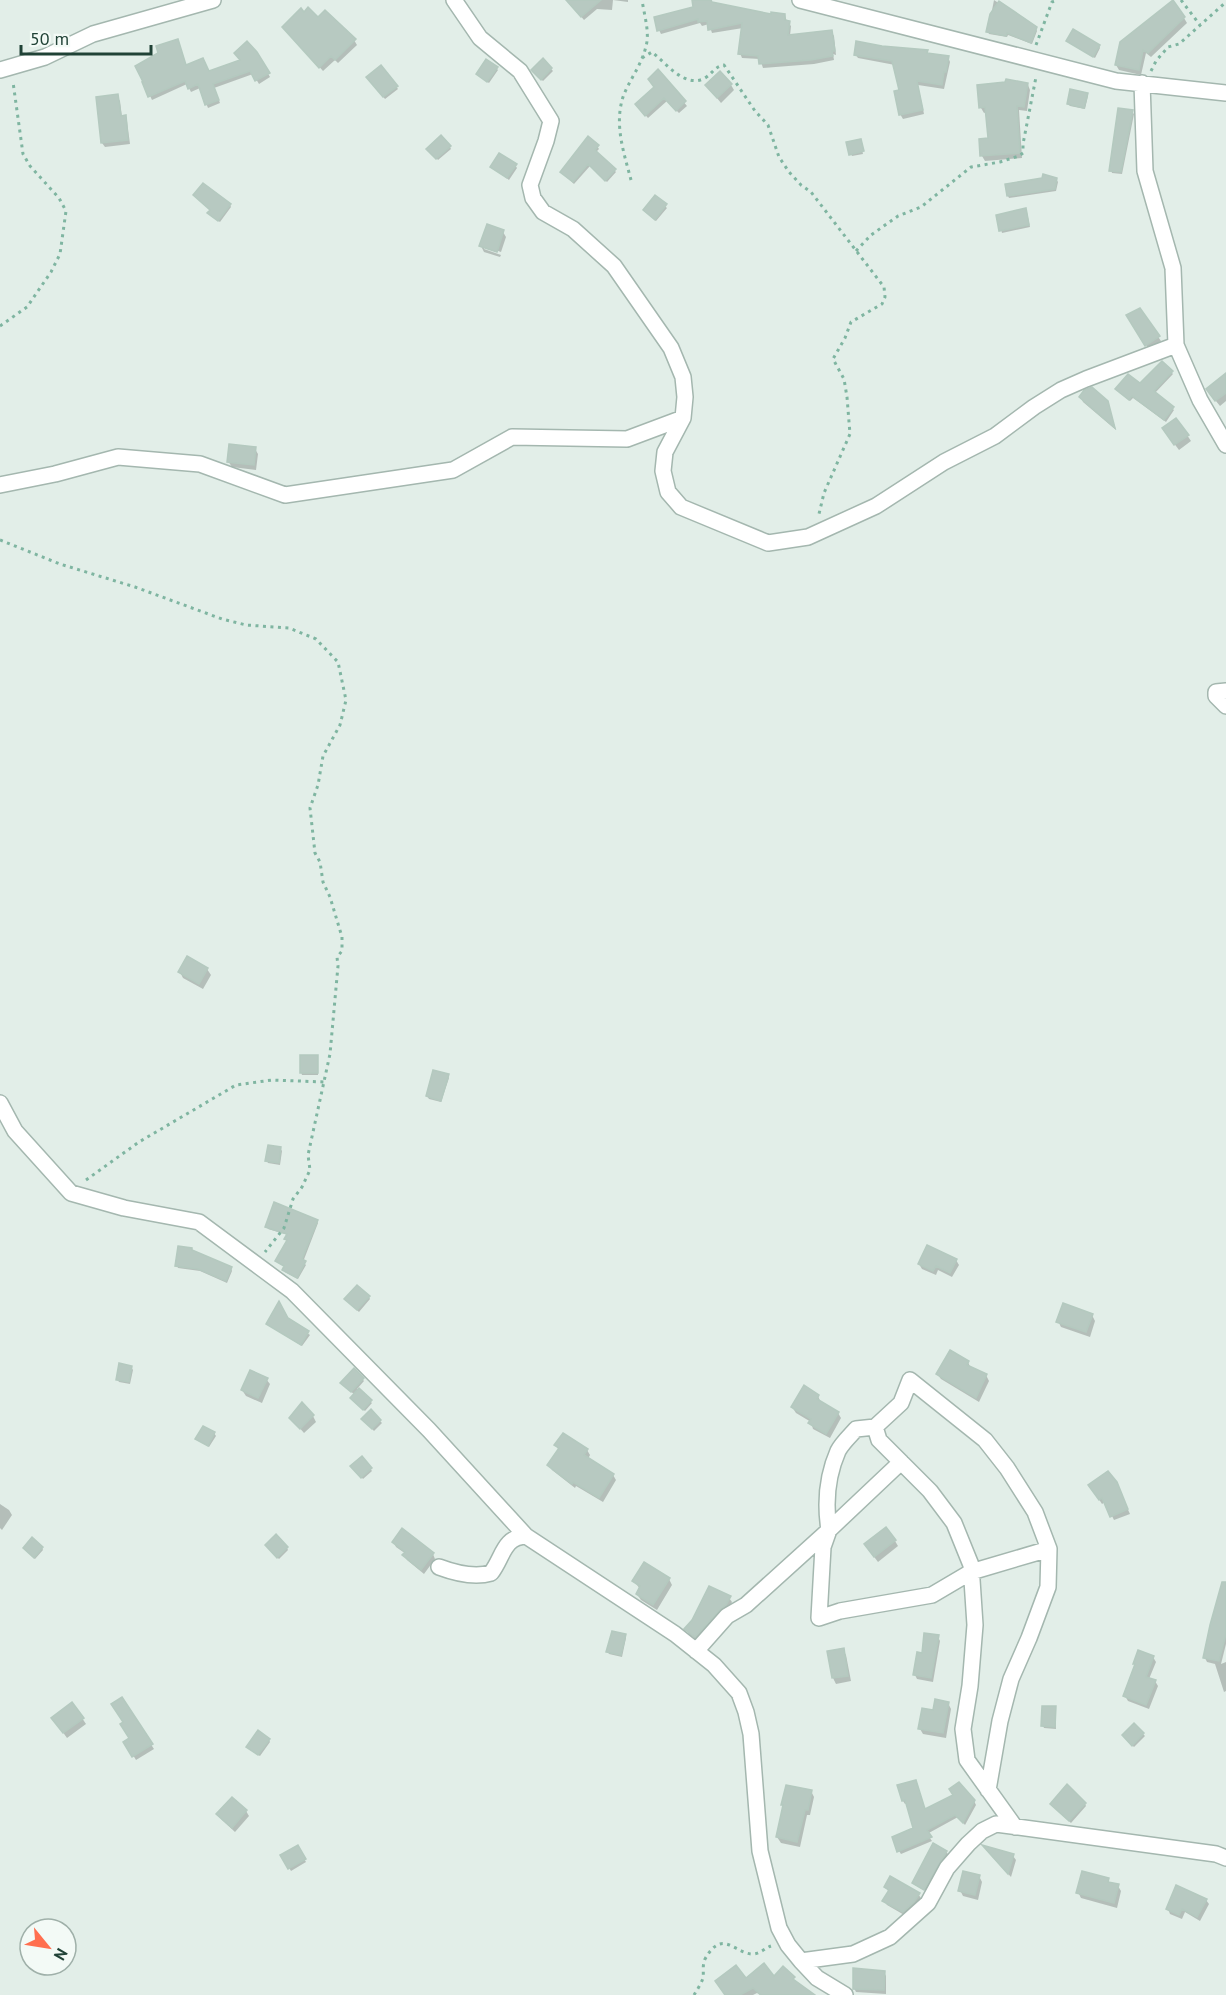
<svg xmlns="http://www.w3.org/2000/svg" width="1226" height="1995" viewBox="0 0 1226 1995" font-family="'PT Sans',sans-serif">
	<rect width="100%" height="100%" fill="#e2eee8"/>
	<path fill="#0003" d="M567 0H628V2L613 0 612 10 597 9 584 20Z
		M704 0H710L713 4 772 16 785 15 787 22 791 26 790 36 831 31 834 36 836 55 833 54 834 60 814 64 763 68 760 59 742 58 740 53 743 28 712 33 709 24 702 26 700 23 661 34 659 30 695 8Z
		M994 0 1036 29 1037 31 1032 44 1008 35 1007 37 989 34 988 31Z
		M304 14 354 40 357 45 338 63 335 60 323 71 284 27Z
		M1184 18 1187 23 1151 57 1146 53 1141 75 1119 70 1116 65Z
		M1067 41 1099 46 1100 48 1095 58Z
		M882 47 927 52 928 55 948 57 950 62 944 89 918 85 924 114 903 119 900 114 901 91 895 65 858 58 855 54Z
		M256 53 270 77 259 84 253 74 214 88 220 103 208 108 200 88 191 92 187 84 152 100 144 83 187 67 209 73 242 62Z
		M543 60 553 71 543 81 534 73Z
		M381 67 398 89 385 99 369 79Z
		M496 68 498 70 489 83 477 74Z
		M658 71 687 106 679 113 667 101 648 118 639 108 656 88Z
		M731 85 734 90 721 103 707 86Z
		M1028 85 1030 90 1027 111 1019 110 1022 158 985 161 982 156 990 139 987 112 984 113 981 108Z
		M1087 94 1088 96 1085 109 1070 106 1068 104Z
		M117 96 120 101 122 117H125L127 121 130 144 105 147 102 143Z
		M1132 112 1134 114 1122 174 1112 173 1111 170Z
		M860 141 863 154 852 156 851 154Z
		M597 146 599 149 596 152 616 172 607 182 590 166 574 184 563 174Z
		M450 147 451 149 438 160 430 151Z
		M515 165 517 168 509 180 492 167Z
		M1056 179 1058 182 1056 191 1009 198 1008 196 1006 185Z
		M655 197 667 208 656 221 646 212Z
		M230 205 231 207 220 222 211 215Z
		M1027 212 1030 227 1002 233 998 216Z
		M503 232 506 237 501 252 484 246V249L501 255 500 257 484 252 481 246Z
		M1140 310 1161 341 1149 349 1128 316Z
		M1171 372 1173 374 1154 394 1174 410 1166 422 1133 398 1130 401 1119 392 1140 385Z
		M1226 375V401L1220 406 1211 395Z
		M1081 397 1107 402 1116 430 1083 402Z
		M1167 434 1187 435 1191 441 1179 450Z
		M255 449 258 454 256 470 232 467 228 461Z
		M207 969 211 975 203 989 183 978 180 972Z
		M318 1056V1075H302L301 1072Z
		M448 1076 449 1078 441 1102 429 1099 427 1096Z
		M280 1148 282 1151 280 1165 268 1163 267 1161Z
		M317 1221 318 1223 303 1262 306 1265 298 1279 285 1272V1267L276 1261 287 1242 286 1239 288 1235 268 1229 267 1227Z
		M193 1252 231 1268 232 1271 227 1283 200 1271 178 1268 177 1265Z
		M956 1260 959 1265 952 1277 938 1270 936 1275 922 1269 919 1264Z
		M369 1297 370 1299 359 1312 348 1302Z
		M1092 1315 1095 1321 1090 1337 1061 1327 1058 1321Z
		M287 1319 310 1335 302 1346 267 1324Z
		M968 1362 971 1369 986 1375 989 1381 979 1402 941 1379 937 1374Z
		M131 1367 133 1370 130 1384 119 1382 117 1379Z
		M354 1370 364 1381 357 1389 372 1403 365 1411 353 1401 355 1395 343 1385Z
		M266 1379 270 1384 262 1403 246 1396 242 1390Z
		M818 1396 821 1403 838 1413 841 1418 830 1438 813 1429 811 1422 796 1413 792 1407Z
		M313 1416 316 1422 304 1433 291 1418Z
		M365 1421H380L382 1423 374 1431Z
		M214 1433 216 1436 209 1447 197 1439Z
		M563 1435 587 1450 590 1455 588 1459 613 1475 616 1480 603 1502 576 1486 575 1488 552 1470 549 1465 559 1451 556 1445Z
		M362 1458 372 1471 363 1479 354 1468Z
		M1118 1488 1130 1514 1114 1520 1105 1502 1102 1504 1093 1490Z
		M0 1504 9 1510 12 1515 2 1530 0 1528Z
		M895 1541 898 1546 878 1562 869 1550Z
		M394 1543 433 1554 435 1559 424 1574 407 1560 404 1555 406 1554 396 1547Z
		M42 1548 43 1550 35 1559 26 1550Z
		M268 1548H287L288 1550 279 1559Z
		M669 1579 672 1585 657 1610 641 1600 637 1594 640 1589 634 1581Z
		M729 1598 732 1602 728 1610 698 1641 689 1634 686 1629Z
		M1226 1599V1644L1221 1664 1226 1662V1691L1224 1692 1215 1664 1207 1662 1205 1658Z
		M625 1636 626 1638 622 1657 609 1654 608 1652Z
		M938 1637 940 1641 933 1682 917 1679 915 1675 923 1655Z
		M843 1650 846 1655 851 1681 836 1684 833 1678 829 1652Z
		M1153 1657 1156 1662 1149 1679 1155 1681 1158 1686 1149 1709 1128 1701 1125 1696 1136 1666 1134 1663Z
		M121 1699 154 1749 136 1760 125 1742 131 1739 124 1723Z
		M948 1703 951 1709 946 1738 923 1734 920 1729 934 1712Z
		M1055 1708 1056 1729 1044 1728 1043 1726Z
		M82 1718 86 1724 67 1738 57 1724Z
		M1143 1734 1145 1736 1134 1747 1125 1738Z
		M269 1740 270 1742 260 1756 249 1749Z
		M899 1786 925 1811 974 1801 976 1805 965 1825 958 1817 927 1834 932 1841 901 1854 899 1851 914 1829 907 1803 905 1804 903 1801Z
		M811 1791 814 1797 810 1815H807L800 1847 781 1843 777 1837Z
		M1085 1804 1086 1806 1071 1823 1053 1806Z
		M246 1811 249 1816 235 1832 222 1820 218 1815Z
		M297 1847 306 1862 291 1871 282 1856Z
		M986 1850 1013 1856 1016 1860 1011 1877Z
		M946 1852 948 1854 926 1891 915 1885 914 1883Z
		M979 1876 982 1882 978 1900 963 1896 960 1890Z
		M1108 1880 1110 1884 1118 1886 1121 1891 1117 1908 1081 1898 1078 1892Z
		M886 1887 918 1894 921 1898 916 1907 906 1916 887 1905 884 1901 889 1893Z
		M1206 1900 1209 1904 1200 1921 1185 1912 1182 1919 1170 1914 1168 1909Z
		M783 1968 797 1983 812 1995H760L757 1993 753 1995H726L746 1980 774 1978Z
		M884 1972 886 1976V1994L856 1992 854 1988Z"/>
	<path fill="#b7c9c1" stroke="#b4c9bf" stroke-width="1.5" d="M566 0H601L581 17Z
		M692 0H711L712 2 771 14V12L785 14V20L790 21 788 35 832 30 835 51H832L833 56 811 60 759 64 758 56 738 54 742 23 708 30 707 21 698 22V19L657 31 654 17 693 7Z
		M1173 0 1185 17 1148 53 1143 50 1139 70 1115 65 1120 42Z
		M999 1 1037 27 1031 43 1007 33 1006 36 986 32 990 14Z
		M308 7 318 17 325 10 356 39 335 60 331 56 319 68 282 27 301 8 304 12Z
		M1073 29 1100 45 1093 57 1066 41Z
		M178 39 186 65 203 58 209 71 240 60 234 53 247 41 257 52 270 73 255 81 250 71 213 84 219 100 205 105 198 84 188 89 185 81 148 97 142 82H143L135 66 158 53 156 46Z
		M856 41 882 46 928 50 927 53 949 56 946 72H944L942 85 917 81 923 110 899 115 894 91 899 90 892 61 854 55Z
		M543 58 552 68 541 80 531 70Z
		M486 59 498 67 487 82 476 74Z
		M381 65 398 86 383 97 366 77Z
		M658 69 686 101 676 111 664 98 645 116 635 104 654 87 648 79Z
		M720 71 732 84 717 98 705 85Z
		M1006 79 1028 83 1024 107 1017 106 1020 153 980 156 979 139 988 138 985 107 979 108 977 85 1005 82Z
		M1070 89 1088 93 1084 108 1067 104Z
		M118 94 121 116 126 115 128 140 101 143 96 97Z
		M1118 108 1133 110 1121 172 1109 171Z
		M441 135 451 146 436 159 426 149Z
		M588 136 599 145 595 150 616 169 605 181 588 164 573 182 560 172Z
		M861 139 864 151 849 155 846 142Z
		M499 153 517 164 507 178 490 167Z
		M1043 174 1057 178 1055 189 1007 196 1005 184 1042 178Z
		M203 183 231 204 218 221 207 213 210 210 193 195Z
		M655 195 667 204 655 220 643 210Z
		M1026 208 1029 225 999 231 996 215Z
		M487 224 504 230 497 252 479 246Z
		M1140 308 1160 336 1145 346 1126 315Z
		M1162 361 1173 371 1154 391 1174 407 1164 420 1132 396 1129 400 1115 389 1128 374 1140 383Z
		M1226 373V393L1215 401 1206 389Z
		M1092 387 1108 401 1115 428 1079 397 1084 390Z
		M1176 418 1189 435 1174 445 1162 428Z
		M229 444 256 447 254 465 227 462Z
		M187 956 208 968 199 984 178 972Z
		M300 1055H318V1073H300Z
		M433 1070 449 1074 441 1101 426 1096Z
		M268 1145 281 1147 279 1163 265 1161Z
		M274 1202 318 1220 302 1259 306 1261 297 1278 282 1270 284 1266 275 1261 287 1240 284 1239 287 1234 265 1227Z
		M927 1245 957 1259 950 1273 936 1266 933 1271 918 1264Z
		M178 1246 192 1248V1250L232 1267 226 1281 198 1269 175 1266Z
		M357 1285 370 1296 357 1310 344 1299Z
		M279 1301 288 1318 309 1331 301 1345 266 1324Z
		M1063 1303 1093 1314 1086 1332 1056 1322Z
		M950 1350 969 1361 967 1365 987 1374 976 1398 936 1374Z
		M119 1363 132 1366 129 1382 116 1380Z
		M354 1368 364 1378 351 1392 340 1383Z
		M250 1370 268 1378 258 1398 241 1390Z
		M804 1385 819 1395 817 1399 839 1412 826 1434 808 1423 811 1419 791 1407Z
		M359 1388 372 1400 363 1410 350 1398Z
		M302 1402 314 1415 300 1429 289 1418Z
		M371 1409 381 1420 372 1429 361 1419Z
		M203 1426 215 1432 208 1446 195 1439Z
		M563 1433 588 1449 584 1455 614 1474 599 1498 573 1482 572 1484 547 1465 559 1448 554 1445Z
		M362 1456 372 1468 361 1478 350 1466Z
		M1108 1471 1117 1482 1128 1509 1110 1517 1102 1498 1099 1500 1088 1485Z
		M886 1527 896 1540 874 1557 864 1544Z
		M402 1528 434 1553 421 1570 402 1555 405 1552 392 1542Z
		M276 1534 288 1547 277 1558 265 1545Z
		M32 1537 43 1547 34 1558 23 1548Z
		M644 1562 670 1578 653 1605 636 1594 640 1586 632 1581Z
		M1222 1582H1226V1634L1219 1661 1203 1658 1210 1625Z
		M709 1586 731 1596 726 1605 720 1610 695 1637 684 1629 692 1620Z
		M612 1631 626 1634 621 1655 606 1652Z
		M924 1633 939 1635 931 1678 913 1675 917 1652 922 1653Z
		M844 1648 848 1676 832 1678 827 1651Z
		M1138 1650 1154 1656 1146 1677 1156 1680 1146 1705 1123 1696 1135 1664H1133Z
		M122 1697 153 1744 132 1757 123 1742 129 1738 120 1724 123 1722 111 1704Z
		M935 1699 949 1702 943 1733 918 1729 922 1708 933 1710Z
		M72 1702 84 1718 63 1733 51 1718Z
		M1042 1706H1056L1055 1727 1041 1726Z
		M1134 1723 1144 1733 1132 1746 1122 1735Z
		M258 1730 270 1739 258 1755 246 1747Z
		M916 1780 925 1809 953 1795 949 1789 959 1782 975 1800 963 1823 955 1815 927 1830 932 1837 897 1852 892 1837 913 1828 905 1800 902 1801 897 1785Z
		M1067 1784 1086 1803 1069 1821 1050 1804Z
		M786 1785 812 1790 808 1810H805L797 1842 776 1837 783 1805H781Z
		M232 1797 247 1810 232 1828 216 1814Z
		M933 1843 947 1851 924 1890 912 1883Z
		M298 1845 306 1859 288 1869 280 1855Z
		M982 1845 1014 1854 1008 1874Z
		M963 1871 980 1875 975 1895 958 1891Z
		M1082 1871 1109 1878 1108 1882 1119 1884 1114 1903 1076 1893Z
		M890 1876 920 1893 914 1902 903 1912 882 1901 889 1890 884 1887Z
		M1176 1885 1207 1899 1197 1917 1182 1909 1179 1915 1166 1909Z
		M764 1963 774 1976 783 1966 795 1977 793 1979 815 1995H761L753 1988 740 1995H725L715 1981 736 1965 746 1978Z
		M853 1968 885 1971 884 1990 853 1989Z"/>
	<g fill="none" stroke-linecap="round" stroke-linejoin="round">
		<defs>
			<path id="street" d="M454 0 480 38 520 71 551 121 546 141 530 185 533 198 543 212 573 229 614 266 671 348 683 377 685 397 683 418 665 452 663 471 668 492 681 507 768 543 808 537 876 506 944 462 995 436 1034 407 1061 390 1086 379 1176 345
				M800 0 1116 81 1226 93
				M0 70 45 57 93 34 213 0
				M1142 83 1145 171 1173 268 1176 345 1200 400 1226 445
				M0 485 55 474 118 457 200 464 285 495 453 470 512 437 627 439 683 418
				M1226 691 1216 692V696L1226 706
				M0 1103 15 1131 71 1193 124 1208 199 1222 292 1291 429 1430 526 1536 675 1634 714 1665 739 1693 746 1712 751 1734 760 1851 779 1928 788 1945 801 1961 817 1978 845 1995
				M901 1462 829 1530 823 1547 819 1618 840 1611 932 1595 971 1572 1049 1549
				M439 1567C455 1573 474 1578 491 1573 503 1558 503 1537 526 1536
				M696 1651 727 1616 746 1605 829 1530C825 1504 827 1476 838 1451 842 1443 851 1435 856 1429L875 1427
				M988 1790 1000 1721 1011 1679 1029 1638 1048 1587 1049 1549 1035 1512 1007 1468 985 1440 910 1380 901 1403 875 1427 879 1440 930 1491 954 1523 971 1565 975 1625 970 1686 963 1729 967 1760 1015 1827
				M801 1961 853 1954 890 1937 928 1903 947 1868 968 1844 982 1831 996 1824 1216 1854 1226 1858"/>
		</defs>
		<use href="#street" stroke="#a4b7af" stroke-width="18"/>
		<path stroke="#7fb5a1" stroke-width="3" stroke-dasharray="3 4.5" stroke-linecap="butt" d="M1181 0 1200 25
			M1036 45 1052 2 1058 0
			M642 58 652 52C666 63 685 89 705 78 713 73 714 67 724 65L755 111 768 125 779 157 789 172 801 185 811 192 884 287 885 297 882 304 851 322 845 338 833 359 844 379 847 397 850 434 824 493 819 514
			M1151 71 1156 61 1168 47 1179 44 1188 36 1226 2
			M631 180C624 153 614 125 623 97 629 80 642 65 646 46 650 33 644 14 642 0
			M856 251 871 235 898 216 921 207 971 167 1000 162 1019 156 1023 153V144L1036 77
			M0 326 27 307 51 272 60 254 66 211 59 198 30 166 23 154 13 82
			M0 540 60 564 135 587 222 619 246 625 289 628 316 639 338 662 346 700 340 725 323 756 318 785 310 808 315 853 320 862 323 882 330 897 342 937V951L337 957 338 966 330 1054 308 1155 310 1170 302 1187 293 1199 284 1228 265 1252
			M86 1180 139 1142 236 1085 272 1080 324 1082
			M694 1995C697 1990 701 1984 703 1978 704 1972 702 1966 705 1959 723 1927 735 1955 754 1954 761 1953 765 1948 771 1946"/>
		<use href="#street" stroke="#fff" stroke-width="15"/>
	</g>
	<g transform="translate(48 1947) rotate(120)"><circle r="28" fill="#f3faf6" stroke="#9fb0a9" stroke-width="1.5"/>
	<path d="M0-4.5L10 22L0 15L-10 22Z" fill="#ff6f4f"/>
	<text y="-9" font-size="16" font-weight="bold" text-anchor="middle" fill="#204236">N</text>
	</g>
	<path d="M21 45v9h130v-9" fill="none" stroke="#204236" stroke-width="3"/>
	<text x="30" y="45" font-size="18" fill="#204236" stroke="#f3faf6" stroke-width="4.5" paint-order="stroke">50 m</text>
</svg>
